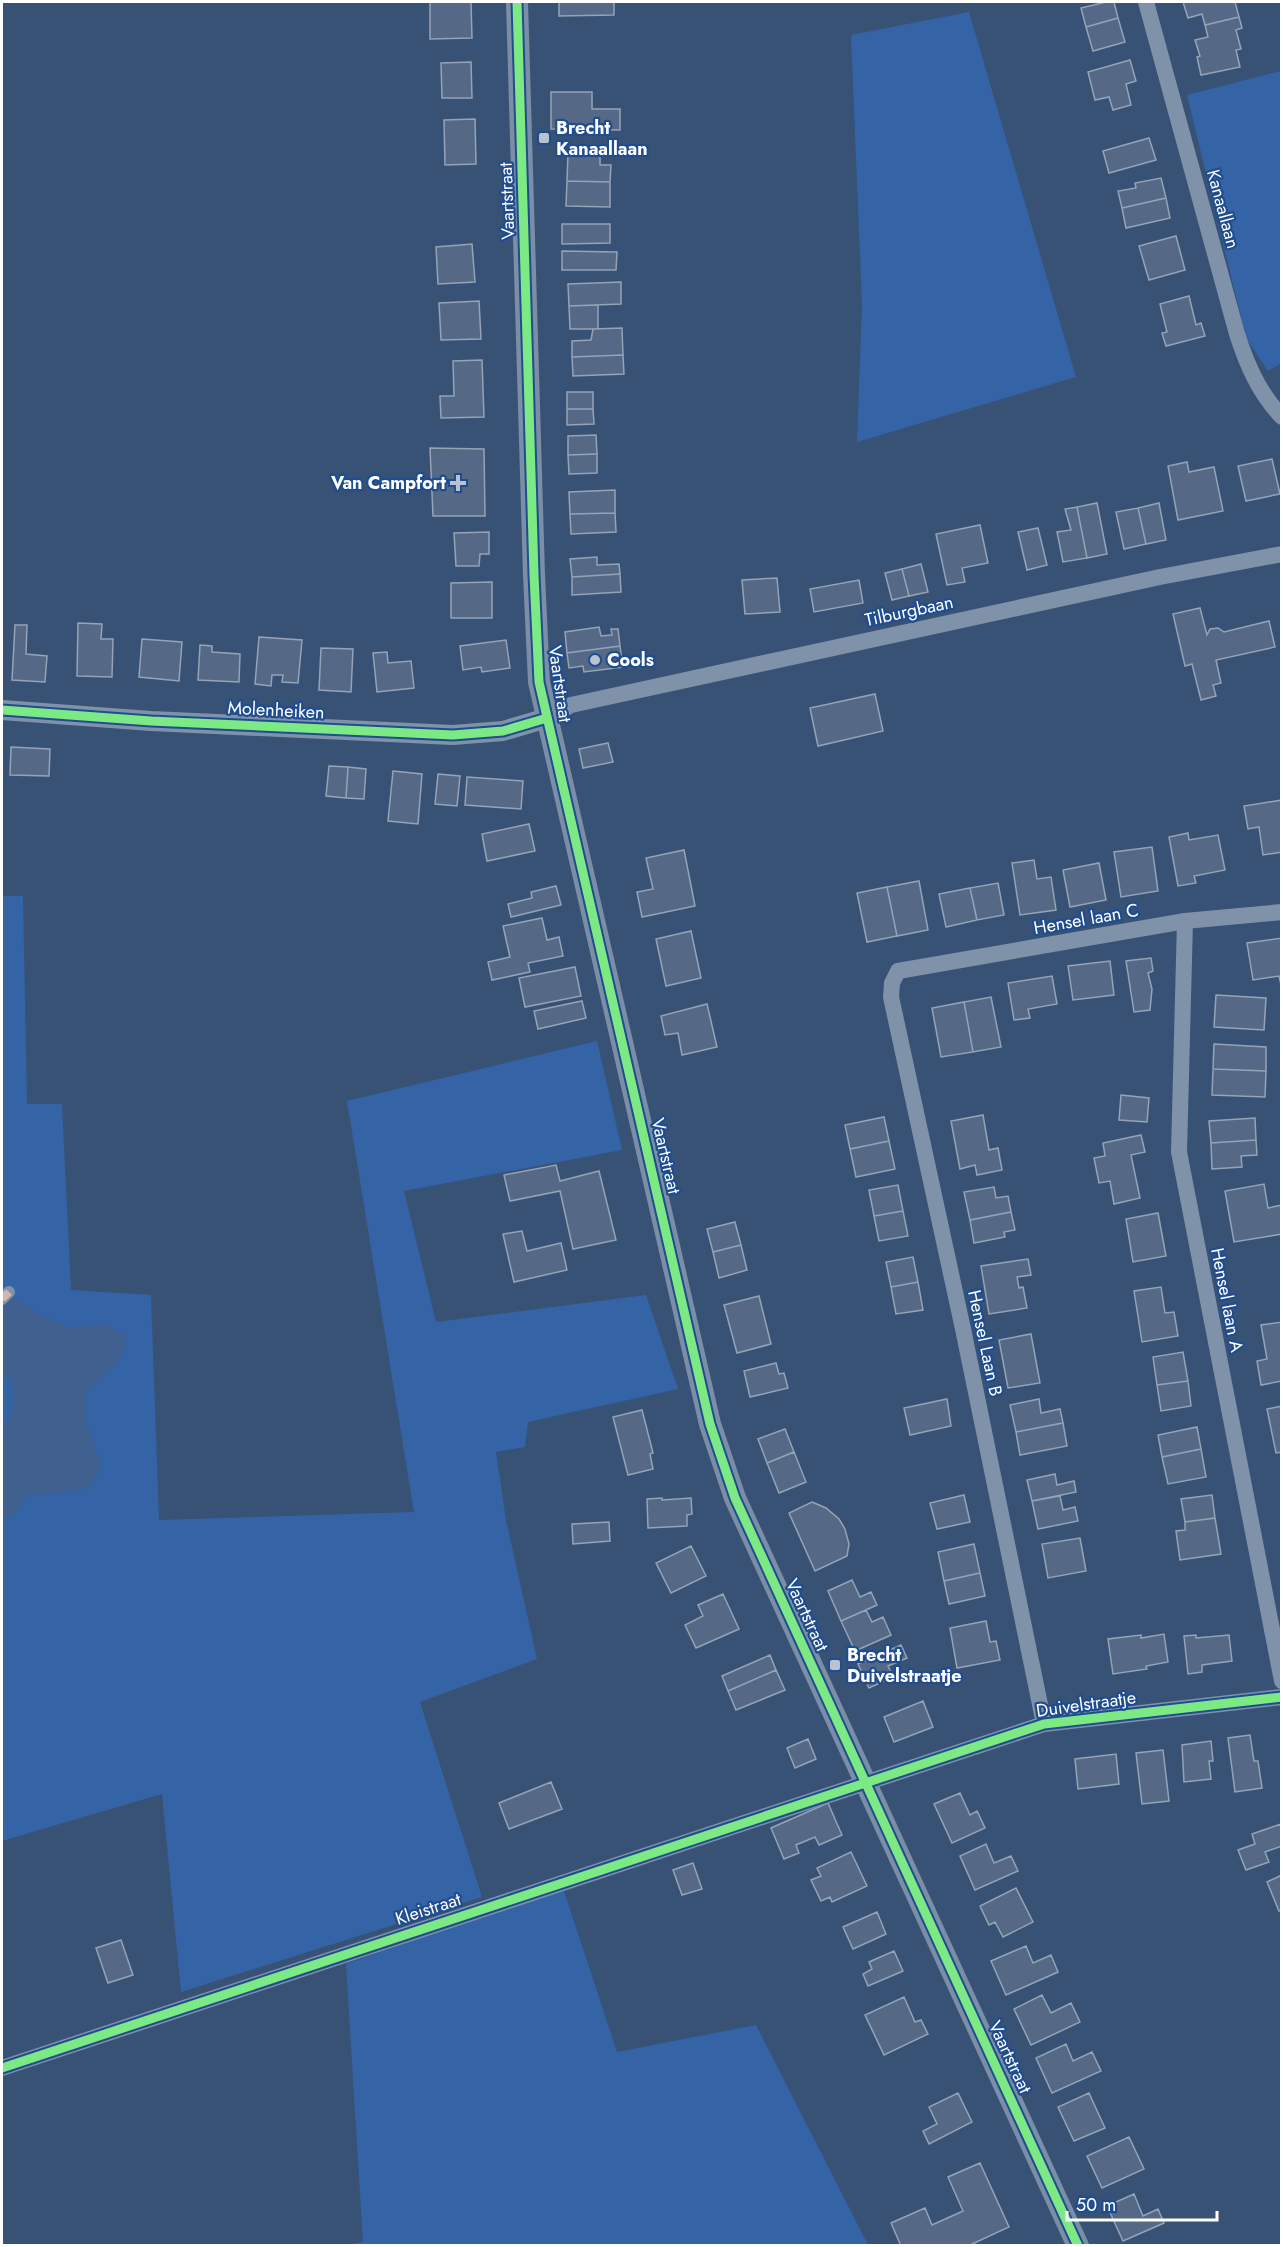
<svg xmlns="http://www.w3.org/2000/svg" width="1283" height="2247" viewBox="0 0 1283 2247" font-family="Jost,sans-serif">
	<rect width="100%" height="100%" fill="#385276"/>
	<path fill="#3463a6" d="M969 12 1076 377 857 442 862 305 851 35Z
		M1281 71 1282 363 1268 371 1246 338 1187 95Z
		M2 896H23L27 1104H62L71 1290 151 1295 159 1520 414 1512 347 1101 597 1041 622 1150 404 1191 436 1322 646 1295 678 1389 528 1422 525 1447 496 1452 506 1520 537 1659 420 1702 482 1897 181 1992 162 1794 2 1841Z
		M564 1891 617 2052 756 2025 868 2245H347L363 2242 346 1964 488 1914Z"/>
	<path fill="#40608f" d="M2 1282 13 1297 42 1316 72 1328 105 1324 126 1336C127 1360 102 1378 85 1393V1420L102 1467 90 1488 27 1496 13 1516 2 1519V1435L14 1405 12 1382 2 1375Z"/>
	<path fill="#556986" stroke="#95a3b7" stroke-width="1.5" d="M430 2H471L472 38 430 39Z
		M559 2H614V15L559 16Z
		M1106 2H1114L1118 18 1086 27 1081 8Z
		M1183 2H1235L1239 17 1205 25 1202 14 1188 18Z
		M1239 17 1242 28 1236 30 1241 49 1236 50 1240 67 1201 75 1197 57 1200 56 1195 40 1208 37 1205 25Z
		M1118 18 1125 42 1093 51 1086 27Z
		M1130 60 1136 81 1126 84 1131 105 1113 110 1109 97 1095 100 1088 72Z
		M471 62 472 98H442L441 63Z
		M551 92H592V109H620V130L551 129Z
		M475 119 476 164 445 165 444 120Z
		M1149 138 1156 160 1109 173 1103 151Z
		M568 152 600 153V165H611L610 182 567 181Z
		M1161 178 1166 198 1122 208 1118 191 1136 188 1135 183Z
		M567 181 610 182V207L566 206Z
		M1166 198 1170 218 1126 228 1122 208Z
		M562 224H610V243L562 244Z
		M1176 236 1185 270 1149 280 1139 246Z
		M472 244 475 282 438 284 436 247Z
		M562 251 617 252 616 270H562Z
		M621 282V304L569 306 568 284Z
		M1189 296 1196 325 1201 323 1205 336 1166 346 1162 333 1167 332 1160 304Z
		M479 301 481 339 441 340 439 303Z
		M598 305V329H570L569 306Z
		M622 328 623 355 572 357V341L591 340 593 329Z
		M623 355 624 374 573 376 572 357Z
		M482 360 484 417 441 418 440 396H454L453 361Z
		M567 392H593V409H567Z
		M567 409H593L594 424 567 425Z
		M596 435 597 454 568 455V436Z
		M430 448 484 449 485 516H433Z
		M597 454V473L569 474 568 455Z
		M1272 459 1280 494 1246 501 1238 466Z
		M1187 462 1189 472 1214 467 1223 511 1178 520 1168 466Z
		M615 490V513L570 514 569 492Z
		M1097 503 1107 554 1087 558 1077 507Z
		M1159 503 1166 540 1146 544 1138 508Z
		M1077 507 1087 558 1063 562 1057 532 1071 530 1065 509Z
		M1138 508 1146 544 1124 549 1116 512Z
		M615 513 616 532 571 534 570 514Z
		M980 525 988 563 962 568 965 582 947 585 936 534Z
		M1038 528 1047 565 1027 570 1018 532Z
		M489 532V554H480L479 566H456L454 533Z
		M597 557V565L619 564 620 574 572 577 570 559Z
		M921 564 928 592 909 596 902 569Z
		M902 569 909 596 892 600 885 573Z
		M620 574 621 592 572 595V577Z
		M777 578 780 612 745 614 742 580Z
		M859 580 863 603 814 612 810 589Z
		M492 582V618H451V583Z
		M1200 608 1207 635 1210 629 1218 628 1224 632 1269 621 1275 647 1216 660 1221 683 1213 685 1216 696 1201 700 1192 664 1185 666 1173 614Z
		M78 623 102 624 101 639H113L112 677 77 676Z
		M15 625H27L26 654 47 656 45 682 12 680Z
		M599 627 601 636 612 635 611 629H618L620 646 567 653 565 632Z
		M259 637 302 640 298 683 282 682 283 675H272L271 686 255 684Z
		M142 639 182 642 179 681 139 677Z
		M506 640 510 668 482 672 481 667 463 670 460 646Z
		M200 645 212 646V652L240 654 239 682 198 680Z
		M620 646 623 667 584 672 583 666 569 668 567 653Z
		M321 648 353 649 351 692 319 690Z
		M387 652 388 663 411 661 414 688 377 692 373 653Z
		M875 694 883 731 818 746 810 708Z
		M608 743 613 762 583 768 579 749Z
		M11 747 50 749 49 776 10 775Z
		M329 766 348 767 346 798 326 796Z
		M348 767 366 769 364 799 346 798Z
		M393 771 422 774 418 824 388 821Z
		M438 774 460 776 457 806 435 804Z
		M467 777 523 781 521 809 465 805Z
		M1282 800V852L1263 855 1259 827 1248 829 1244 806Z
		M529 824 535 851 487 861 482 834Z
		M1188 833 1189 840 1218 835 1225 870 1194 876 1196 883 1178 886 1169 837Z
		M1152 847 1158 891 1121 897 1114 852Z
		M684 850 695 906 642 917 637 892 653 889 646 858Z
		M1034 860 1037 879 1051 877 1056 910 1020 915 1012 863Z
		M1099 863 1106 900 1070 907 1063 870Z
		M919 881 928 930 897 936 887 887Z
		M998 883 1004 915 977 920 970 888Z
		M556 886 561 905 511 917 508 904 532 898 531 892Z
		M887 887 897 936 867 942 857 893Z
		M970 888 977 920 946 927 939 894Z
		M542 918 547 940 559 937 563 956 528 963 530 972 492 980 488 962 510 957 503 926Z
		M691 931 701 978 666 986 656 939Z
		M1282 938V989L1279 976 1253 980 1247 943Z
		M1151 958 1153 971 1148 973 1152 989 1150 1010 1134 1012 1126 961Z
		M1110 961 1114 995 1073 1000 1068 966Z
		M575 967 581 996 525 1007 519 978Z
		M1052 976 1057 1004 1028 1009 1030 1018 1014 1020 1008 983Z
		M1216 995 1266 998 1264 1030 1214 1027Z
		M991 997 1001 1047 973 1052 964 1002Z
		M582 1001 586 1018 538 1029 534 1011Z
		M964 1002 973 1052 941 1057 932 1008Z
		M707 1004 717 1047 682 1055 678 1033 665 1035 661 1016Z
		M1214 1044 1266 1047V1071L1213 1069Z
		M1213 1069 1266 1071 1265 1097 1212 1095Z
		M1121 1095 1149 1098 1147 1122 1119 1120Z
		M983 1115 989 1150 998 1148 1002 1170 977 1175 975 1165 960 1169 951 1121Z
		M884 1117 889 1141 850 1149 845 1125Z
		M1255 1118 1256 1140 1211 1143 1209 1121Z
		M1141 1135 1145 1152 1131 1155 1140 1198 1114 1204 1110 1181 1099 1183 1094 1158 1105 1156 1103 1143Z
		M1256 1140 1257 1155 1241 1156 1242 1167 1212 1169 1211 1143Z
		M889 1141 895 1169 856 1177 850 1149Z
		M556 1165 560 1181 599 1171 616 1240 573 1249 560 1191 510 1201 504 1175Z
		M1264 1184 1268 1208 1282 1205V1234L1234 1242 1225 1191Z
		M898 1185 903 1211 874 1216 869 1190Z
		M994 1187 996 1198 1008 1196 1011 1212 970 1220 964 1192Z
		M903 1211 908 1236 879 1241 874 1216Z
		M1011 1212 1015 1230 1004 1232 1005 1237 974 1243 970 1220Z
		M1158 1213 1166 1256 1133 1262 1126 1219Z
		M735 1222 741 1245 713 1252 707 1229Z
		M522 1231 527 1251 561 1243 567 1270 514 1282 503 1234Z
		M741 1245 747 1270 719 1278 713 1252Z
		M913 1257 918 1282 891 1287 886 1262Z
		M1028 1259 1031 1275 1017 1277 1019 1288 1023 1287 1027 1308 989 1314 981 1266Z
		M918 1282 923 1310 896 1314 891 1287Z
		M1161 1287 1165 1313 1174 1312 1178 1336 1142 1342 1134 1291Z
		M759 1296 771 1344 737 1353 724 1305Z
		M1282 1322V1381L1261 1385 1257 1361 1267 1359 1261 1325Z
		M1031 1334 1040 1383 1008 1388 999 1340Z
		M1183 1352 1188 1381 1157 1385 1153 1357Z
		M776 1363 779 1374 784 1373 788 1388 750 1397 744 1371Z
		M1188 1381 1191 1406 1161 1411 1157 1385Z
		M947 1399 951 1426 910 1435 904 1408Z
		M1039 1399 1041 1413 1060 1409 1063 1423 1016 1432 1010 1405Z
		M1282 1406V1452L1276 1453 1267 1409Z
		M642 1410 653 1453 650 1454 653 1469 628 1475 613 1417Z
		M1063 1423 1067 1446 1020 1455 1016 1432Z
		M1197 1427 1201 1449 1162 1457 1158 1435Z
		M785 1429 794 1452 767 1463 758 1439Z
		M1201 1449 1206 1477 1168 1484 1162 1457Z
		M794 1452 806 1482 779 1493 767 1463Z
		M1055 1474 1057 1485 1074 1481 1076 1492 1032 1501 1027 1480Z
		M964 1495 970 1522 937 1529 930 1503Z
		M1212 1495 1215 1518 1185 1522 1181 1499Z
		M1060 1496 1063 1510 1075 1507 1078 1521 1038 1529 1032 1501Z
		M662 1498V1500L691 1498 692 1514 687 1515V1526L648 1528 647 1499Z
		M812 1502 826 1508 839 1519 845 1529 849 1544 847 1556 815 1571 789 1513Z
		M1215 1518 1221 1554 1180 1560 1176 1531 1185 1530V1522Z
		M609 1522 610 1541 573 1544 572 1524Z
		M1080 1538 1086 1571 1048 1578 1042 1544Z
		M974 1544 980 1573 944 1581 938 1552Z
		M691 1546 706 1576 671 1593 656 1563Z
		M980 1573 985 1596 949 1604 944 1581Z
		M852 1580 860 1597 871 1592 877 1605 841 1621 828 1591Z
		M723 1594 739 1629 696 1648 685 1625 703 1616 698 1605Z
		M866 1610 872 1622 883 1617 891 1635 855 1651 841 1621Z
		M986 1621 990 1642 996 1641 1000 1660 957 1668 950 1628Z
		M1164 1634 1168 1662 1146 1666 1147 1669 1113 1674 1108 1639 1141 1635V1638Z
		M1196 1635V1638L1229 1635 1232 1661 1202 1665V1672L1188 1674 1184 1636Z
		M901 1645 907 1658 888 1666 893 1677 869 1688 858 1664Z
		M770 1655 776 1670 728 1691 722 1676Z
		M776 1670 785 1690 736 1710 728 1691Z
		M923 1701 933 1727 894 1742 884 1717Z
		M1250 1735 1254 1761H1258L1262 1788 1235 1792 1228 1738Z
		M808 1739 816 1759 795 1768 787 1748Z
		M1211 1741 1213 1761H1209L1211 1779 1184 1782 1182 1745Z
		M1163 1750 1169 1801 1142 1804 1136 1753Z
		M1116 1754 1119 1784 1078 1789 1075 1759Z
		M551 1782 562 1809 509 1829 499 1803Z
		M960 1793 970 1815 977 1811 985 1828 952 1843 934 1804Z
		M828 1803 842 1835 819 1845 815 1837 796 1845 799 1853 784 1859 771 1828Z
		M1281 1824 1282 1846 1265 1852 1269 1862 1246 1870 1238 1850 1255 1844 1252 1834Z
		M986 1844 994 1863 1011 1856 1018 1871 975 1890 960 1856Z
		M851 1852 867 1886 832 1902 830 1897 821 1901 811 1880 821 1876 817 1868Z
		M693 1863 702 1889 682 1895 673 1870Z
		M1282 1875V1910L1279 1911 1267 1882Z
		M1016 1888 1033 1922 1003 1937 995 1922 989 1925 980 1906Z
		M877 1912 886 1934 853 1949 843 1927Z
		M121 1940 133 1975 108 1983 96 1948Z
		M1026 1946 1033 1963 1051 1955 1058 1972 1006 1995 991 1961Z
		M894 1951 903 1971 868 1986 863 1974 872 1969 869 1962Z
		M1042 1995 1051 2013 1071 2003 1080 2022 1031 2045 1014 2009Z
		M904 1997 915 2022 921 2020 928 2034 884 2055 865 2015Z
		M1066 2044 1073 2061 1092 2052 1101 2071 1052 2093 1036 2058Z
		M958 2093 972 2122 929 2144 923 2131 937 2124 929 2107Z
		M1089 2093 1105 2128 1074 2141 1058 2107Z
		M1129 2137 1144 2169 1102 2188 1087 2156Z
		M980 2163 1009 2227 968 2246H901L891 2223 925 2208 932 2225 963 2211 948 2177Z
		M1134 2194 1143 2216 1158 2209 1164 2223 1123 2241 1107 2206Z"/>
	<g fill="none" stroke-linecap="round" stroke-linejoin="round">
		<path stroke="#8092a9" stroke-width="12" d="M2 1299 9 1292"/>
		<path stroke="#8092a9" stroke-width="16" d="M1146 2 1237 334C1247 365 1259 393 1282 417
			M547 718 571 705 1160 577 1282 554
			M1185 921 1179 1152 1282 1681
			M1044 1724 963 1329 891 997 892 983 898 971 1185 921 1282 912
			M2 2068 1044 1724 1282 1697"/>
		<path stroke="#8092a9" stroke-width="20" d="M2 710 151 721 453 735 503 731 547 718"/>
		<path stroke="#7c8ea6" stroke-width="22" d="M517 2 534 575 539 682 710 1424 735 1498 1078 2246"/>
		<path stroke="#d1b7ad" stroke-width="8" stroke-dasharray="15 8" stroke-linecap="butt" d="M2 1299 9 1292"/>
		<defs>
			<path id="cycleway" d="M517 2 534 575 539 682 710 1424 735 1498 1078 2246
				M2 710 151 721 453 735 503 731 547 718
				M2 2068 1044 1724 1282 1697"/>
		</defs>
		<use href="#cycleway" stroke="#1f4d8f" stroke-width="13"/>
		<use href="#cycleway" stroke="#7ce984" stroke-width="9"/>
	</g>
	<g fill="#b9c2cf" stroke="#1f4d8f" stroke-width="2">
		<rect x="538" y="132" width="12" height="12" rx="3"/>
		<path d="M455 474h6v6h6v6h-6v6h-6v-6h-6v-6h6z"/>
		<circle cx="595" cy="660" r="6"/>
		<rect x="829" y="1659" width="12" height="12" rx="3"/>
	</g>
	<g text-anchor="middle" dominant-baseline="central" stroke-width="4.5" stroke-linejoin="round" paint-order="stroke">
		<g font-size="18" font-weight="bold" fill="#fff" stroke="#1f4d8f" text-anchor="start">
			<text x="556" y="128">Brecht<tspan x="556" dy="21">Kanaallaan</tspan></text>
			<text x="446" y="483" text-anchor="end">Van Campfort</text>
			<text x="607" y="660">Cools</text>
			<text x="847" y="1655">Brecht<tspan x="847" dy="21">Duivelstraatje</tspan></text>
		</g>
		<g font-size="18" fill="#fff" stroke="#1f4d8f">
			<text transform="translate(507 201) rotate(-92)">Vaartstraat</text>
			<text transform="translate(1223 209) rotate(75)">Kanaallaan</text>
			<text transform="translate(909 611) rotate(-12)">Tilburgbaan</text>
			<text transform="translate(560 684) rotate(82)">Vaartstraat</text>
			<text transform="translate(276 710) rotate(3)">Molenheiken</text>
			<text transform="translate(1086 919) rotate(-10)">Hensel laan C</text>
			<text transform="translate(666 1156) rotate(77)">Vaartstraat</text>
			<text transform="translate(1227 1300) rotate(79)">Hensel laan A</text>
			<text transform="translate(985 1343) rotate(78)">Hensel Laan B</text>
			<text transform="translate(807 1615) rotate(65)">Vaartstraat</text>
			<text transform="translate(1086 1704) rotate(-8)">Duivelstraatje</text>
			<text transform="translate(428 1909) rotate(-18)">Kleistraat</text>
			<text transform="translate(1010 2057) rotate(65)">Vaartstraat</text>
		</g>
	</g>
	<rect width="1283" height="2247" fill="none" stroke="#ffffff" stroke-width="6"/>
	<path d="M1067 2211v9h150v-9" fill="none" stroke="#ffffff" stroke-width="3"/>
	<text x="1076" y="2211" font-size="18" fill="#ffffff" stroke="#1f4d8f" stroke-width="4.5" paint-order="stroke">50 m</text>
</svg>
